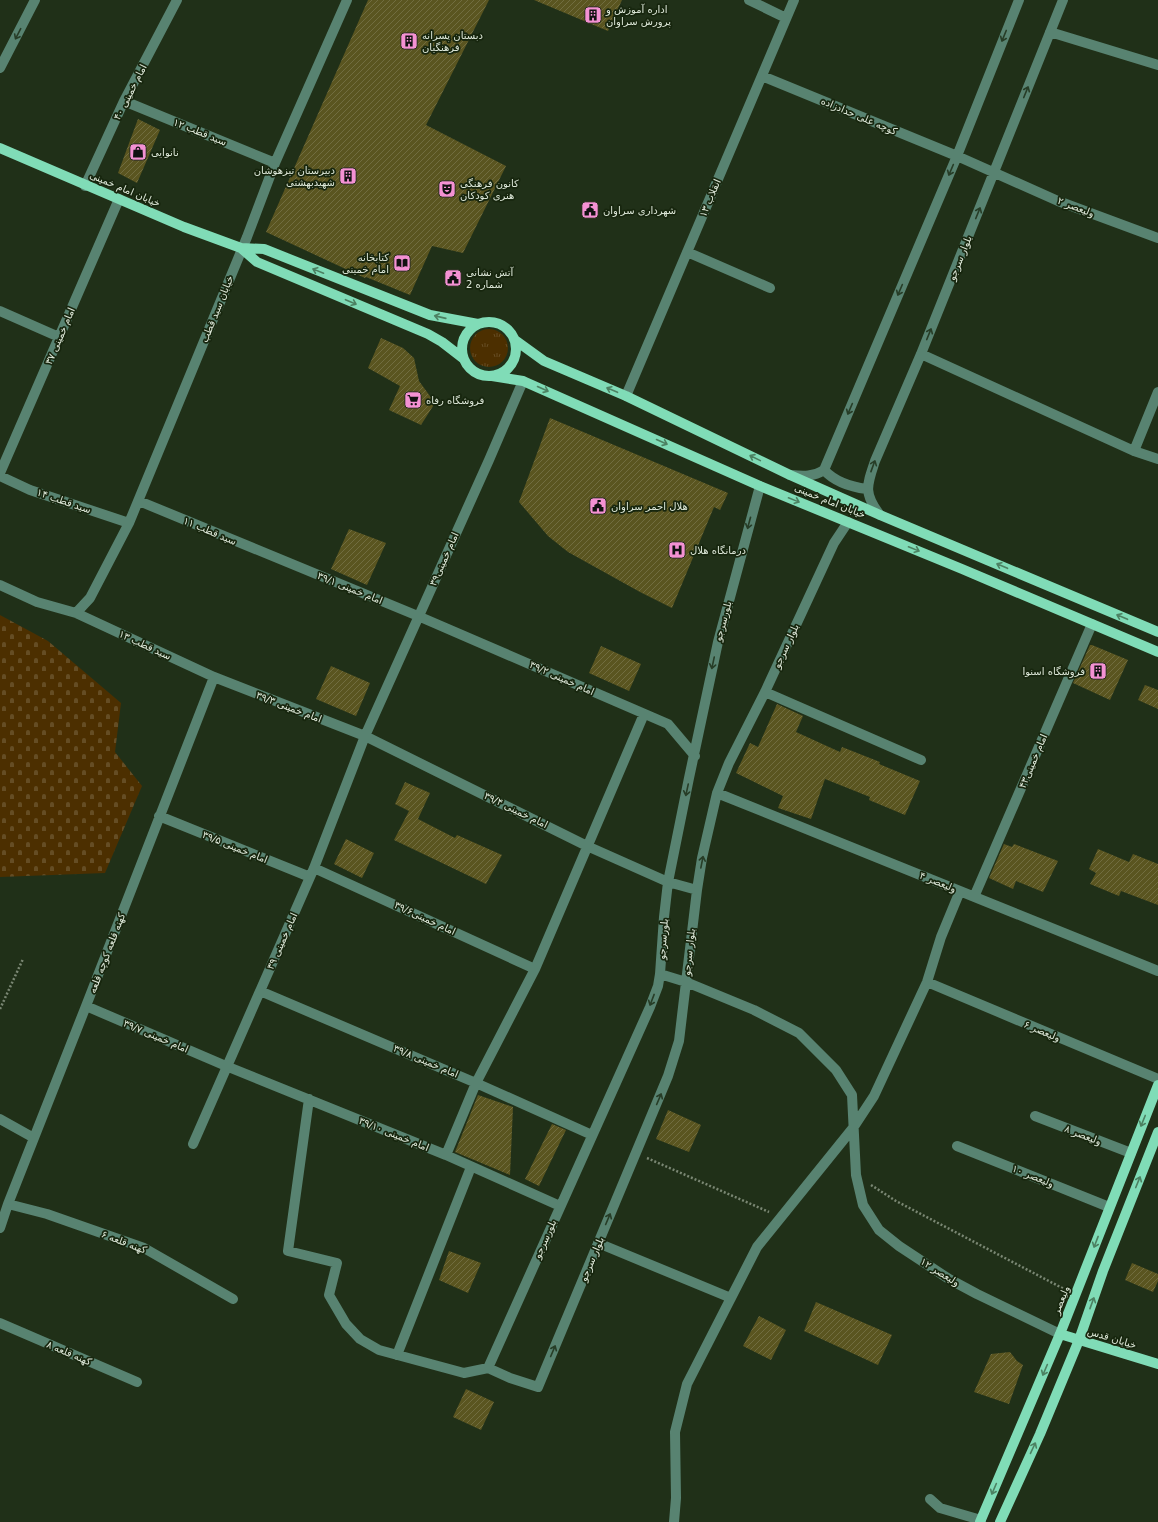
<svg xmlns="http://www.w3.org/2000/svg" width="1158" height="1522" viewBox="0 0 1158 1522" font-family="'DejaVu Sans',Cairo,sans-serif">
	<defs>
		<pattern id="grass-tufts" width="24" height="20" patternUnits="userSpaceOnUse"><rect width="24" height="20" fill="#4c2f00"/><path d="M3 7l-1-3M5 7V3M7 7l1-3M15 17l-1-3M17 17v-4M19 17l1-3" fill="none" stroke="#654d24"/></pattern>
		<pattern id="cemetery-stones" width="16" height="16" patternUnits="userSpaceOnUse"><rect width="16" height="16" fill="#4c2f00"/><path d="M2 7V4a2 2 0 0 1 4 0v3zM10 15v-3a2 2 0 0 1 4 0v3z" fill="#654d24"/></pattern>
		<pattern id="building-hatch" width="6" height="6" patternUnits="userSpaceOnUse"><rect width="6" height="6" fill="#5a5520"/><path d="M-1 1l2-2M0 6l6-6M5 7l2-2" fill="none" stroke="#716d40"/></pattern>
	</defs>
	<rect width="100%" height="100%" fill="#203018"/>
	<path fill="url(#grass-tufts)" d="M470 348a19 19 0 1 1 38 0a19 19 0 1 1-38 0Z"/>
	<path fill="url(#cemetery-stones)" d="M0 615 48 641 121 703 115 752 142 786 105 873 0 877Z"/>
	<path fill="url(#building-hatch)" d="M368 0H489L426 125 506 166 463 253 432 246 410 295 366 277 365 278 266 232Z
		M534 0H622L608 31Z
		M138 119 160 130 137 183 118 173Z
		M381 338 403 348 414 358 419 381 435 403 421 425 389 410 400 386 368 368Z
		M550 418 728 493 720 510 714 507 672 608 640 592 568 552 548 536 519 502Z
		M349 529 386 543 367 585 331 569Z
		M1090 645H1092L1128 660 1110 700 1073 683Z
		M601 646 641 664 629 691 589 673Z
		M331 666 370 683 356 716 316 699Z
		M1145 685 1158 690V709L1138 700Z
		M777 704 803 716 796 732 840 752 842 747 880 762 879 764 920 781 905 815 869 800 870 797 825 779 811 819 778 808 783 796 736 773 750 743 758 747Z
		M405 782 430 793 418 819 455 838 457 835 502 855 486 884 394 840 409 811 395 804Z
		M346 839 374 853 362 878 334 864Z
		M1004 844 1012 847 1014 844 1058 861 1043 892 1016 881 1013 889 989 878Z
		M1098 849 1129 862 1133 854 1158 864V905L1121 891 1119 896 1090 884 1096 873 1089 869Z
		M478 1095 513 1107 510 1175 455 1152Z
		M668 1110 701 1125 689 1152 656 1139Z
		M552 1124 566 1130 539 1186 525 1179Z
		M449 1251 481 1263 468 1293 439 1280Z
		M1132 1263 1158 1274V1281L1153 1292 1125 1280Z
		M816 1302 892 1335 878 1365 804 1331Z
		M759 1316 786 1330 771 1360 743 1346Z
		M1010 1352 1017 1361 1023 1365 1009 1404 974 1392 991 1354Z
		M466 1389 494 1402 481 1430 453 1417Z"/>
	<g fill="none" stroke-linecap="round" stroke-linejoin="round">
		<path stroke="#7a8773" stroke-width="2.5" stroke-dasharray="2 2" stroke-linecap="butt" d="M0 1009 23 959
			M647 1158 769 1212
			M871 1185 896 1201 1066 1290"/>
		<path stroke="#588371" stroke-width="10" d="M749 0 786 18
			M1050 32 1158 65
			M0 68 35 0
			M762 76 957 156 1058 201 1158 238
			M124 101 275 163
			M85 186 124 101 177 0
			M687 252 770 288
			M0 311 59 337
			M921 354 1134 451 1158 459
			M626 396 794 0
			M1134 451 1158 392
			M824 470C835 482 851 487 867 489
			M0 473 119 199
			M790 475C803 476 813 477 824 470L957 156 1019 0
			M0 476 30 490 129 523
			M139 501 418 616 668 724 695 756
			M880 515C863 493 867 485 875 461L921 354 1063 0
			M0 585 37 602 76 613 214 677 365 736 587 846 668 882 697 890
			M76 613 90 598 129 523 247 237 275 163 347 0
			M765 692 921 760
			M717 793 1158 971
			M159 816 310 877
			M314 868 535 969
			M974 897 1092 624
			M660 974 686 982 754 1010 799 1033 836 1070 852 1095 856 1175 863 1205 879 1230 899 1246 949 1279 977 1294 1060 1334
			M927 982 1158 1079
			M260 991 476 1083 592 1135
			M86 1006 226 1066 446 1155 560 1206
			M309 1099 288 1251 337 1263 329 1295 346 1324 360 1339 379 1350 464 1373 488 1368 510 1378 538 1387 668 1076 679 1041 697 890 702 858 717 793 729 763 765 692 834 543 848 522
			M1035 1116 1131 1153
			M0 1119 34 1138
			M193 1144 314 868 365 736 489 460 523 381
			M957 1146 1109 1207
			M446 1155 476 1083 535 969 644 714
			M8 1204 47 1214 144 1248 233 1299
			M0 1228 8 1204 86 1006 214 677
			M598 1243 731 1298
			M0 1323 137 1382
			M397 1355 471 1167
			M488 1368 650 1007 658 986 660 974 664 917 668 882 689 778 718 642 760 486
			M930 1499 940 1508 981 1520
			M674 1522 676 1498 675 1432 687 1384 757 1247 853 1128 874 1096 927 982 941 937 960 891"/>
		<path stroke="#80dcb7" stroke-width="10" d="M0 148 184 227 241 248 264 249 430 315 478 324
			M241 248 257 262 428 334 442 342 464 359
			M462 349a27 27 0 1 1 54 0a27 27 0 1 1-54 0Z
			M515 340 544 361 626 396 790 475 880 515 1158 632
			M492 376 523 381 760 486 962 569 1158 652
			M1060 1334 1158 1364
			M980 1522 1060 1334 1158 1085
			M1000 1522 1040 1434 1079 1340 1103 1271 1158 1132"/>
	</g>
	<defs><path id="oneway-shaft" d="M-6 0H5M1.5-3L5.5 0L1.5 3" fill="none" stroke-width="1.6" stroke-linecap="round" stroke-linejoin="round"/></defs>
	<g stroke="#273d27">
		<use href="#oneway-shaft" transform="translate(18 34) rotate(117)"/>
		<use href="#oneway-shaft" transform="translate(1004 36) rotate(112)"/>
		<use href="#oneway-shaft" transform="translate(1026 92) rotate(-68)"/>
		<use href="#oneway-shaft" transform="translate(951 170) rotate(113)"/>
		<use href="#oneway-shaft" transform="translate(978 213) rotate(-68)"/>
		<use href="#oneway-shaft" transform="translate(900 290) rotate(113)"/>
		<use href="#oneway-shaft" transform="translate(929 334) rotate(-68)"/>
		<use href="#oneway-shaft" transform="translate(850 409) rotate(113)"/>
		<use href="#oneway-shaft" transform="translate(873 466) rotate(-70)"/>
		<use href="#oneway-shaft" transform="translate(749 523) rotate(105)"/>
		<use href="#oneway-shaft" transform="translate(713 663) rotate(102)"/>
		<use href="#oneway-shaft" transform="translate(687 790) rotate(102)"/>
		<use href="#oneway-shaft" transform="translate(702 862) rotate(-79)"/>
		<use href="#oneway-shaft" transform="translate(652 1000) rotate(111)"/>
		<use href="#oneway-shaft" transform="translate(659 1099) rotate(-67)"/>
		<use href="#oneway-shaft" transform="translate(608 1219) rotate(-67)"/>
		<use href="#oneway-shaft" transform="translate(553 1351) rotate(-67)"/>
	</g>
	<g stroke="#4c8162">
		<use href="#oneway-shaft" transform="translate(318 271) rotate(-158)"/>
		<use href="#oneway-shaft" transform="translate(351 302) rotate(23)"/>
		<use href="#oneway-shaft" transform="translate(440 317) rotate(-167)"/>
		<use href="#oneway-shaft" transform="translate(543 389) rotate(24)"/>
		<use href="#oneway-shaft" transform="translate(612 390) rotate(-157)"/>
		<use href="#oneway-shaft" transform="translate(662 442) rotate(24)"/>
		<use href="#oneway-shaft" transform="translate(755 458) rotate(-154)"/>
		<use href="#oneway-shaft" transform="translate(794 500) rotate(22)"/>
		<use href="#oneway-shaft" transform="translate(914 549) rotate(22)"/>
		<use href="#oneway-shaft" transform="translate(1002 566) rotate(-157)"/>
		<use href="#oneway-shaft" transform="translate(1122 617) rotate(-157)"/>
		<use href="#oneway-shaft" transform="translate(1143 1121) rotate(112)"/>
		<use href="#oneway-shaft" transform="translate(1138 1182) rotate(-68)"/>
		<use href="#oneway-shaft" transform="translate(1096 1242) rotate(111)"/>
		<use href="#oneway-shaft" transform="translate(1092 1303) rotate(-70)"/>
		<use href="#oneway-shaft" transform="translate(1045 1370) rotate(113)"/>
		<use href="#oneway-shaft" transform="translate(1033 1448) rotate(-65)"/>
		<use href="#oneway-shaft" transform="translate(994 1489) rotate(113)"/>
	</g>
	<defs>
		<symbol id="building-square" viewBox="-11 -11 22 22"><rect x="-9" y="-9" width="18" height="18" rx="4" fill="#f491d3" stroke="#17260e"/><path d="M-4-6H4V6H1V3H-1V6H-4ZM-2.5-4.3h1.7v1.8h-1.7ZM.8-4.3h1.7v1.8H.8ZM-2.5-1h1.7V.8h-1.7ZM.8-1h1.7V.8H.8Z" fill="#111"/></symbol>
		<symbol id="shop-square" viewBox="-11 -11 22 22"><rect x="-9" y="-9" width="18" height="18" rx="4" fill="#f491d3" stroke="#17260e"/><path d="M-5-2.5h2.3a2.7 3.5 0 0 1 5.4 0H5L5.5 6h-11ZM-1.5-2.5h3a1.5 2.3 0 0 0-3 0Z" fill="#111"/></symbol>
		<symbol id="theatre-square" viewBox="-11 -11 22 22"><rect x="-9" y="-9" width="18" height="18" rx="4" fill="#f491d3" stroke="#17260e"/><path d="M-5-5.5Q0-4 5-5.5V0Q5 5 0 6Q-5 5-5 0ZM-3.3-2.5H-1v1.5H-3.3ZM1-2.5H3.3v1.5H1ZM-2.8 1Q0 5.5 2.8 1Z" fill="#111"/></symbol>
		<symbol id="civic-square" viewBox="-11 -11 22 22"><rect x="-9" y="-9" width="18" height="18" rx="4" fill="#f491d3" stroke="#17260e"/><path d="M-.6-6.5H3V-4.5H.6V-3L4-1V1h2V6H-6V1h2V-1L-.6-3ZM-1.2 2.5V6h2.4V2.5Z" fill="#111"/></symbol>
		<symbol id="library-square" viewBox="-11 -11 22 22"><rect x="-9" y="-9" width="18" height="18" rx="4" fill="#f491d3" stroke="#17260e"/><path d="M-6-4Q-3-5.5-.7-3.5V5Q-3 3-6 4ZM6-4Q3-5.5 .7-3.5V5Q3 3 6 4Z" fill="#111"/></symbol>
		<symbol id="supermarket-square" viewBox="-11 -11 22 22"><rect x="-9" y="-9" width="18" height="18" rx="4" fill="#f491d3" stroke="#17260e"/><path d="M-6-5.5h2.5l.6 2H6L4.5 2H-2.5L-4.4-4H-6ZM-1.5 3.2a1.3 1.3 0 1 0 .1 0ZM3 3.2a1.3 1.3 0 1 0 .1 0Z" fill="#111"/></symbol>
		<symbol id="hospital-square" viewBox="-11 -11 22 22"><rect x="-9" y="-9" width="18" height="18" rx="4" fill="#f491d3" stroke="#17260e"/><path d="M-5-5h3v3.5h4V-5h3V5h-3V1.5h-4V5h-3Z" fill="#111"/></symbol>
	</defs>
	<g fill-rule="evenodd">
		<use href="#building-square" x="583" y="5" width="20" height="20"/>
		<use href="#building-square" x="399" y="31" width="20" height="20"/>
		<use href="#shop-square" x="128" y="142" width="20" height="20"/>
		<use href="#building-square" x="338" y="166" width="20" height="20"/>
		<use href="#theatre-square" x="437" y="179" width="20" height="20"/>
		<use href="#civic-square" x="580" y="200" width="20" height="20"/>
		<use href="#library-square" x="392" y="253" width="20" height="20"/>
		<use href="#civic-square" x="443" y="268" width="20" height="20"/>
		<use href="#supermarket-square" x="403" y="390" width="20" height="20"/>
		<use href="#civic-square" x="588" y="496" width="20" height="20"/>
		<use href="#hospital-square" x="667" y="540" width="20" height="20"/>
		<use href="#building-square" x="1088" y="661" width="20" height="20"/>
	</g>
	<g text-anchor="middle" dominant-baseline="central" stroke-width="3.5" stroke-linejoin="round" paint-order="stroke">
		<g font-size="10" fill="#dde7d8" stroke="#17260e" text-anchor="start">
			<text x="606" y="9">اداره آموزش و<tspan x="606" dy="12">پرورش سراوان</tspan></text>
			<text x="422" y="35">دبستان پسرانه<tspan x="422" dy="12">فرهنگیان</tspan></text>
			<text x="151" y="152">نانوایی</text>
			<text x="335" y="170" text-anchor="end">دبیرستان تیزهوشان<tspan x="335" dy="12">شهیدبهشتی</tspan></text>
			<text x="460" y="183">کانون فرهنگی<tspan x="460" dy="12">هنری کودکان</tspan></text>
			<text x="603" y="210">شهرداری سراوان</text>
			<text x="389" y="257" text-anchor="end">کتابخانه<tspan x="389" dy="12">امام خمینی</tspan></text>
			<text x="466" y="272">آتش نشانی<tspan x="466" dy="12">شماره 2</tspan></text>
			<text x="426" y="400">فروشگاه رفاه</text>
			<text x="611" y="506">هلال احمر سراوان</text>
			<text x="690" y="550">درمانگاه هلال</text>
			<text x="1085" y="671" text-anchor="end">فروشگاه اسنوا</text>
		</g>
		<g font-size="10" fill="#dde7d8" stroke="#17260e">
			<text transform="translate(130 92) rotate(-63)">امام خمینی ۴۰</text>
			<text transform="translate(859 116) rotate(23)">کوچه علی حدادزاده</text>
			<text transform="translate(200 132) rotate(22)">سید قطب ۱۲</text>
			<text transform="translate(125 189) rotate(23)">خیابان امام خمینی</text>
			<text transform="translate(710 198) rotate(-67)">انقلاب ۱۳</text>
			<text transform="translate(1076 207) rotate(21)">ولیعصر ۲</text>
			<text transform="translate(960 258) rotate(-68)">بلوار سرجو</text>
			<text transform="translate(217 309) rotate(-68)">خیابان سید قطب</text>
			<text transform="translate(60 336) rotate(-67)">امام خمینی ۳۷</text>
			<text transform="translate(64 501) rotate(19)">سید قطب ۱۴</text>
			<text transform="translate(830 501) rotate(22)">خیابان امام خمینی</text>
			<text transform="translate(210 531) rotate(23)">سید قطب ۱۱</text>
			<text transform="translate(444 559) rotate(-66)">امام خمینی۳۹</text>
			<text transform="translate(350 588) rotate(22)">امام خمینی ۳۹/۱</text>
			<text transform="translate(723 621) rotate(-75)">بلورسرجو</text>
			<text transform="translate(145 645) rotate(25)">سید قطب ۱۳</text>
			<text transform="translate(786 646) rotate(-65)">بلوار سرجو</text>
			<text transform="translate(562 678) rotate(24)">امام خمینی ۳۹/۲</text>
			<text transform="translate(289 707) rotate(21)">امام خمینی ۳۹/۳</text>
			<text transform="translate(1033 761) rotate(-67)">امام خمینی۴۳</text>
			<text transform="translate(516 810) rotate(26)">امام خمینی ۳۹/۴</text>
			<text transform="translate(235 847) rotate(22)">امام خمینی ۳۹/۵</text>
			<text transform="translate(938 882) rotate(22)">ولیعصر ۴</text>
			<text transform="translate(425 918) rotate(25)">امام خمینی۳۹/۶</text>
			<text transform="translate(663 939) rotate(-86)">بلورسرجو</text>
			<text transform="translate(282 941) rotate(-66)">امام خمینی ۳۹</text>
			<text transform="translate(689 952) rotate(-84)">بلوار سرجو</text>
			<text transform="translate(107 953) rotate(-69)">کهنه قلعه کوچه قلعه</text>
			<text transform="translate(1042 1031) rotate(23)">ولیعصر ۶</text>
			<text transform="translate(156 1036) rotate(23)">امام خمینی ۳۹/۷</text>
			<text transform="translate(426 1061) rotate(23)">امام خمینی ۳۹/۸</text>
			<text transform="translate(394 1134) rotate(22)">امام خمینی ۳۹/۱۰</text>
			<text transform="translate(1083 1135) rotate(21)">ولیعصر ۸</text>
			<text transform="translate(1033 1176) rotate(22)">ولیعصر ۱۰</text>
			<text transform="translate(545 1239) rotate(-66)">بلورسرجو</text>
			<text transform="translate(124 1242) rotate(21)">کهنه قلعه ۶</text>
			<text transform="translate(592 1259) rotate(-67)">بلوار سرجو</text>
			<text transform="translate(940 1272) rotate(32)">ولیعصر ۱۲</text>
			<text transform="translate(1061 1300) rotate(-68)">ولیعصر</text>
			<text transform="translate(1112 1338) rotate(17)">خیابان قدس</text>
			<text transform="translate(69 1353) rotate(23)">کهنه قلعه ۸</text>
		</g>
	</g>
</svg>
